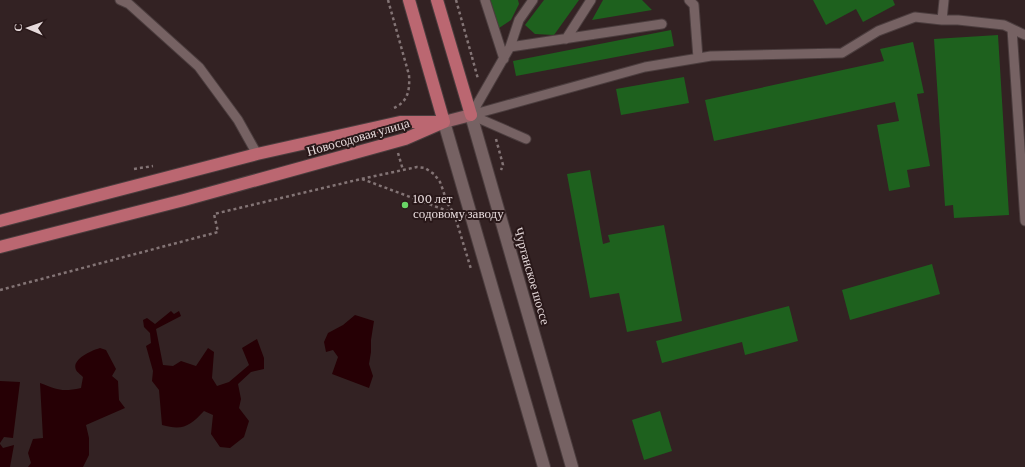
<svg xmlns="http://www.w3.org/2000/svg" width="1025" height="467" viewBox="0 0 1025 467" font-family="'Crimson Pro',serif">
	<rect width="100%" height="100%" fill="#332223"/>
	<path fill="#260005" d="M171 311 174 314 179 311 181 316 156 329 163 365 173 366 181 361 196 366 208 348 214 352 212 378 217 386 229 382 249 365 242 348 257 339 264 358V369L251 372 238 384 241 399 239 408 249 421 244 437 230 448 220 447 211 434 213 415 204 411C190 426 183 431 162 425L159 390 152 381 153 371 146 346 151 343 150 333 144 327 143 320 147 318 155 324Z
		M355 315 374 321 371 340V352L369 364 373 376 369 388 332 374 338 357 333 350 326 352 324 342 328 333 343 325Z
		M100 348 106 350 116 369 112 376 118 381 119 400 125 408 86 425 89 438V455L83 467H28L31 463 28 453 33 439 43 438 40 383C58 390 62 392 81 388L83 377C81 375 77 372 76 370 71 359 93 350 100 348Z
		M0 381 20 382 13 438 4 437 0 443Z
		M0 444 3 448 14 445 10 467H0Z"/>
	<path fill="#1e611e" d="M490 0H518L519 4 511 20 499 28Z
		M544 0H579L554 35 535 34 525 25Z
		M603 0H642L652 10 592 20Z
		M813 0H893L895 5 863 22 856 9 826 25Z
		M671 30 674 46 516 76 513 61Z
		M998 35 1009 215 954 218 953 205 945 206 934 39Z
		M913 42 924 93 917 94 930 166 907 170 910 187 889 191 877 125 899 121 895 102 714 141 705 100 884 61 880 49Z
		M684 77 689 103 621 115 616 89Z
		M590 170 603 244 610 242 608 235 664 225 682 321 627 332 619 293 590 298 567 174Z
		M932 264 940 294 850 320 842 290Z
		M789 306 798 341 745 355 742 342 662 363 656 341Z
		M660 411 672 451 644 460 632 420Z"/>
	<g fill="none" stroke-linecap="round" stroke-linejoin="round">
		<defs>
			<path id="service" d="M120 0 129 4 199 67 238 120 257 154
				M485 0 504 59
				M689 0 694 5 698 58
				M942 20 944 0
				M1012 29 1025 221
				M566 39 591 0
				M510 47 519 20 533 0
				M471 115 645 67 711 56 842 53 878 31 915 17 942 20H958L1004 25 1025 35
				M471 115 510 47 662 24
				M471 115 526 139"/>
			<path id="tertiary" d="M471 115 572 467
				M444 122 544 467"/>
			<path id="secondary" d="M444 122 471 115"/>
			<path id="primary" d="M409 0 444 122
				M437 0 471 115
				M0 221 257 154 400 122H439
				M0 247 184 200 405 139 444 122"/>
		</defs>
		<use href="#service" stroke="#4b3d3e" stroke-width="11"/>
		<use href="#tertiary" stroke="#4b3d3e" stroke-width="14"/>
		<use href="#secondary" stroke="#4b3d3e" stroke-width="14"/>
		<use href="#primary" stroke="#4b3d3e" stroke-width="14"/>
		<path stroke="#837475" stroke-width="2.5" stroke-dasharray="3 3" stroke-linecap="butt" d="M388 0 409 75C410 91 408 103 391 109
			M456 0 472 57H471
			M472 57 478 79
			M496 139 503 165 501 170
			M398 153 403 170
			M134 169 153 166
			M362 179 453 213
			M0 290 218 232 214 214 361 179 417 167 425 168 434 174 440 182 443 190 447 203 454 213 471 269"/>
		<use href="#service" stroke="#766263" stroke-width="9"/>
		<use href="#tertiary" stroke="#766263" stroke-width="12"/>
		<use href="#secondary" stroke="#98646a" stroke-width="12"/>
		<use href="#primary" stroke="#bb6771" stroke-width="12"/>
	</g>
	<circle fill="#68d465" stroke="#291819" stroke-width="1.5" cx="405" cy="205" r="4"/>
	<g text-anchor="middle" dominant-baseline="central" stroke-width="4" stroke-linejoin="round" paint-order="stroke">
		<g font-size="13" fill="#e6dadb" stroke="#291819">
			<text transform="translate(358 137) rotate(-16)">Новосодовая улица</text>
			<text transform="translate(532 276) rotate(74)">Чуртанское шоссе</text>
		</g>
		<g font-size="13" fill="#e6dadb" stroke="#291819" text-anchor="start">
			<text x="413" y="198">100 лет<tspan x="413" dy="15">содовому заводу</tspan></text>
		</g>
	</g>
	<g transform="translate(28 28) rotate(272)" stroke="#291819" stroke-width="3" paint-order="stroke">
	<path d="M0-3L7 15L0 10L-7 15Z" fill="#e6dadb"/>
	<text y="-6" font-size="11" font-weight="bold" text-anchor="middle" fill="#e6dadb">С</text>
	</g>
</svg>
